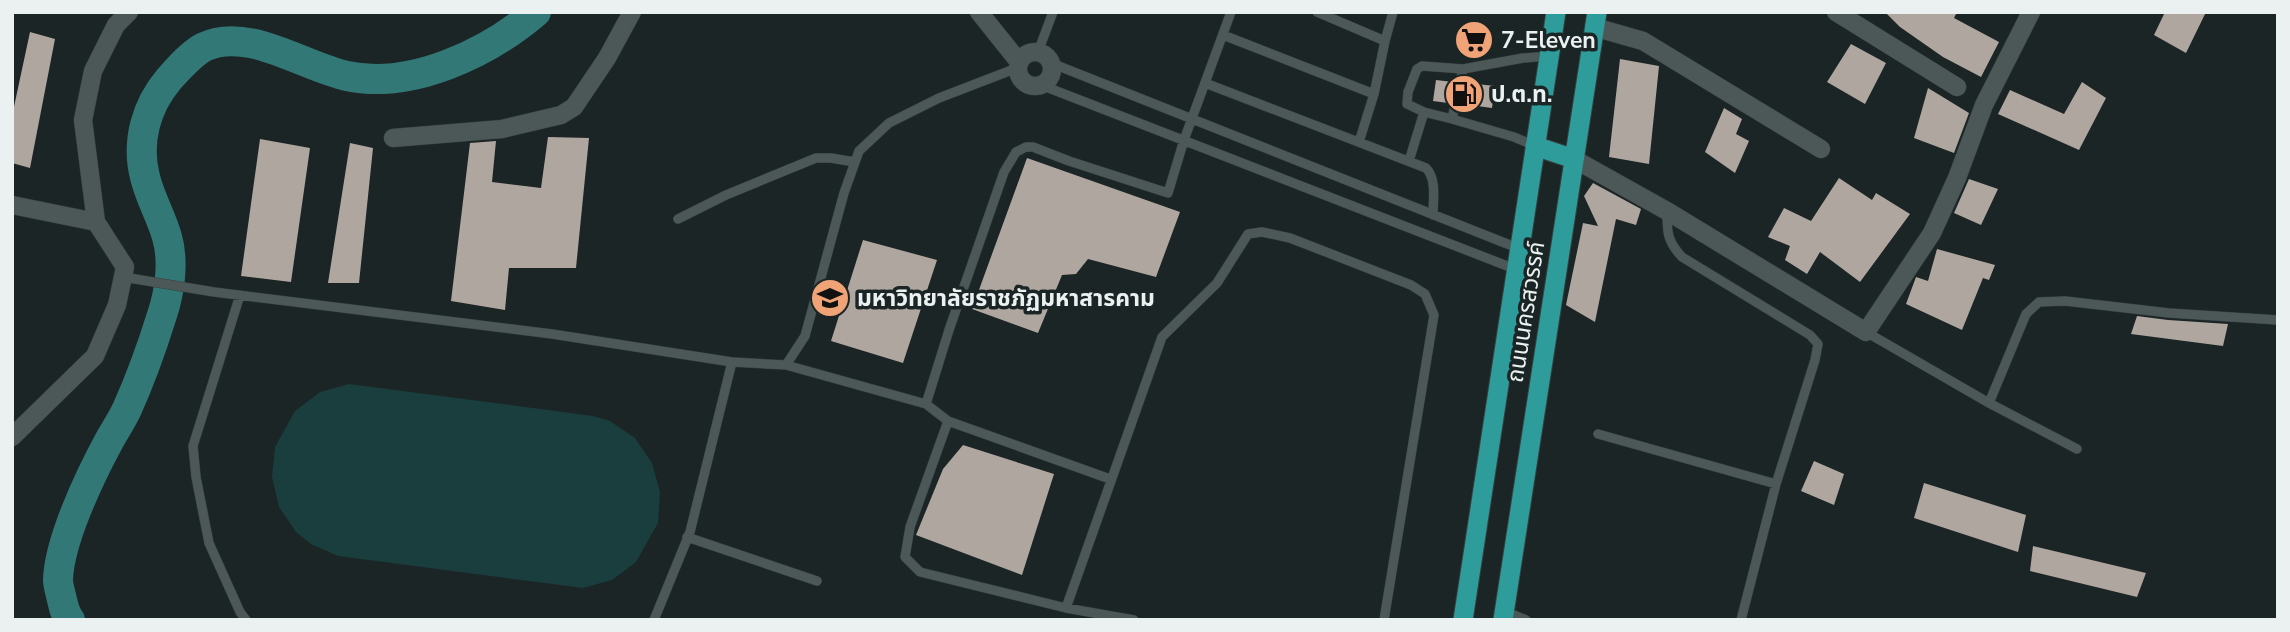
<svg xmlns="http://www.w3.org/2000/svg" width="2290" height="632" viewBox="0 0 2290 632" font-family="'Nunito Sans','Noto Sans Thai',sans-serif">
	<rect width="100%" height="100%" fill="#1b2525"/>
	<path fill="#1a3e3d" d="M349 384 593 416 610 421 635 438 652 463 660 492 658 523 636 562 612 580 583 588 338 556 311 544 296 532 279 507 272 477 275 447 295 411 320 392Z"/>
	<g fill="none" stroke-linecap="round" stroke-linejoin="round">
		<path stroke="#327876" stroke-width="30" d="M70 620C65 614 64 608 62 600 61 594 58 586 58 580 59 541 90 476 109 441 115 430 122 420 127 409 141 378 152 347 162 315 170 291 174 261 167 237 161 216 150 198 145 177 136 142 146 106 169 79 179 68 191 54 204 47 248 26 304 67 347 76 411 90 488 53 536 12"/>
	</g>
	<path fill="#b0a6a0" d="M1885 12H1957L1954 18 1999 42 1981 77 1943 57 1900 27Z
		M2165 12H2206L2186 53 2154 35Z
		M30 32 55 39 30 168 12 163V116Z
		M1851 44 1886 63 1865 104 1827 82Z
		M1620 59 1659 66 1649 164 1609 157Z
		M1436 80 1453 82 1448 103 1433 101Z
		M2082 82 2106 98 2079 150 1998 114 2010 90 2064 114Z
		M1467 83 1495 86 1492 108 1462 104Z
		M1928 88 1969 113 1954 153 1914 138Z
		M1724 108 1742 119 1736 134 1749 141 1735 173 1705 152Z
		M548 137 589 138 576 268H509L505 310 451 301 470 143 496 141 492 182 541 188Z
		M260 139 310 148 291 282 241 276Z
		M350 143 373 148 359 283H328Z
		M1027 158 1180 212 1156 277 1088 259 1076 274 1062 275 1038 333 972 309Z
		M1839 178 1872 200 1876 193 1910 214 1860 282 1820 252 1807 274 1785 260 1790 246 1768 237 1784 208 1811 221Z
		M1969 179 1998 189 1981 225 1954 213Z
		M1593 183 1641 209 1636 225 1616 219 1595 322 1566 305 1583 223 1598 226 1584 196Z
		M863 240 937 260 903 363 831 341Z
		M1937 249 1995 265 1989 280 1983 278 1962 330 1906 304 1916 277 1928 281Z
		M2137 316 2168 320 2228 324 2223 346 2131 334Z
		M963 445 1054 474 1022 575 916 535 943 469Z
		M1814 461 1844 474 1834 505 1801 491Z
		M1924 483 2026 515 2018 552 1914 518Z
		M2033 546 2146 573 2137 597 2030 571Z"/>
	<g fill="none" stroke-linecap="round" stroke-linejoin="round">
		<defs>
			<path id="service" d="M1317 12 1385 41 1393 12
				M1223 35 1374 94 1359 142
				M1038 52 1053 12
				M1051 63 1520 249
				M1205 83 1426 168C1437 179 1433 200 1433 215
				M1041 85 1515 269
				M1374 94 1385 41
				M1424 112 1452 119
				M1535 146 1514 137 1452 119 1463 69 1523 58 1549 56
				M1409 161 1424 112 1407 104 1408 92 1417 69 1422 66 1463 69
				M1667 211C1667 232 1667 241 1682 257L1810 335 1818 344 1815 360 1776 484 1741 620
				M678 219 726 195 816 158H831L855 162
				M123 277 214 292 552 334 732 362
				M240 295 193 446 196 477 209 543 240 612 246 620
				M1866 332 1989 403 2026 314 2039 302 2065 301 2169 313 2278 320
				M786 365 926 404 948 421 1110 479
				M1989 403 2077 449
				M926 404 949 330 1004 172 1016 152 1026 147H1033L1069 161 1168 193 1184 140 1231 12
				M948 421 910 527 905 557 920 572 1066 608 1134 620
				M1598 434 1776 484
				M687 537 817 581
				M1066 608 1162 337 1217 283 1248 234 1262 232 1290 238 1411 285 1425 294 1434 315 1384 620
				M1504 611 1526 620
				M654 620 690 532 732 362 786 365 805 336 844 193 859 151 889 123 939 98 1017 68"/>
			<path id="minor" d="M979 12 1019 62
				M1836 12 1957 87
				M1594 27 1643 41 1821 149
				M1018 69a17 17 0 1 1 34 0a17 17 0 1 1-34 0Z
				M393 138 502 129 561 115 574 107 607 58 632 12
				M1574 159 1667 211 1866 332 1932 233 1957 178 1984 105 2031 12
				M12 205 96 222
				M12 437 95 356 117 305 125 267 96 222 83 120 93 71 116 25 129 12"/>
			<path id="primary" d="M1535 146 1574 159
				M1463 620 1556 12
				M1503 620 1597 12"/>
		</defs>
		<use href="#service" stroke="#374040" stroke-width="10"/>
		<use href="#minor" stroke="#374040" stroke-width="19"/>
		<use href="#primary" stroke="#374040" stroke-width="21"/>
		<use href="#service" stroke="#4c5857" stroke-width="9"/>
		<use href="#minor" stroke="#4c5857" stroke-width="18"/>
		<use href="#primary" stroke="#2e9c9a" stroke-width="19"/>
	</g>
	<defs>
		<symbol id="supermarket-disc" viewBox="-11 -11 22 22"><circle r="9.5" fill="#efa376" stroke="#1b2525"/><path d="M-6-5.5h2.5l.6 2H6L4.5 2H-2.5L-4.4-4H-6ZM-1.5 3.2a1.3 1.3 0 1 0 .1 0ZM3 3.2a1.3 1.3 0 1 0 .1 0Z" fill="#111"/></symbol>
		<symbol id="fuel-disc" viewBox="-11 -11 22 22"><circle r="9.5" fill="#efa376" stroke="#1b2525"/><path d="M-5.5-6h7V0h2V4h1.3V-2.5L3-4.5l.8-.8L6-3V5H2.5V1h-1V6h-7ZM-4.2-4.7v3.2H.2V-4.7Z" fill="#111"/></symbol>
		<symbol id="university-disc" viewBox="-11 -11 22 22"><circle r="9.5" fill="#efa376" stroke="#1b2525"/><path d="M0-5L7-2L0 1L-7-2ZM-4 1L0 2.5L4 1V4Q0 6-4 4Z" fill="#111"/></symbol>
	</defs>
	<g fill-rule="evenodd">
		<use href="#supermarket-disc" x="1452" y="18" width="44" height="44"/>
		<use href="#fuel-disc" x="1442" y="72" width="44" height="44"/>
		<use href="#university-disc" x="808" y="276" width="44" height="44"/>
	</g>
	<g text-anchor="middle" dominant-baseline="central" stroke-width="7" stroke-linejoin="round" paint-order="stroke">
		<g font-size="23" font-weight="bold" fill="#eaf1f0" stroke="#1b2525" text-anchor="start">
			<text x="1501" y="40">7-Eleven</text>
			<text x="1491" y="94">ป.ต.ท.</text>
			<text x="857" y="298">มหาวิทยาลัยราชภัฏมหาสารคาม</text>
		</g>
		<g font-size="23" fill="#eaf1f0" stroke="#1b2525">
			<text transform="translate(1526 312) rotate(-81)">ถนนนครสวรรค์</text>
		</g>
	</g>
	<rect width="2290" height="632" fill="none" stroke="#eaf1f0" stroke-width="28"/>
</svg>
